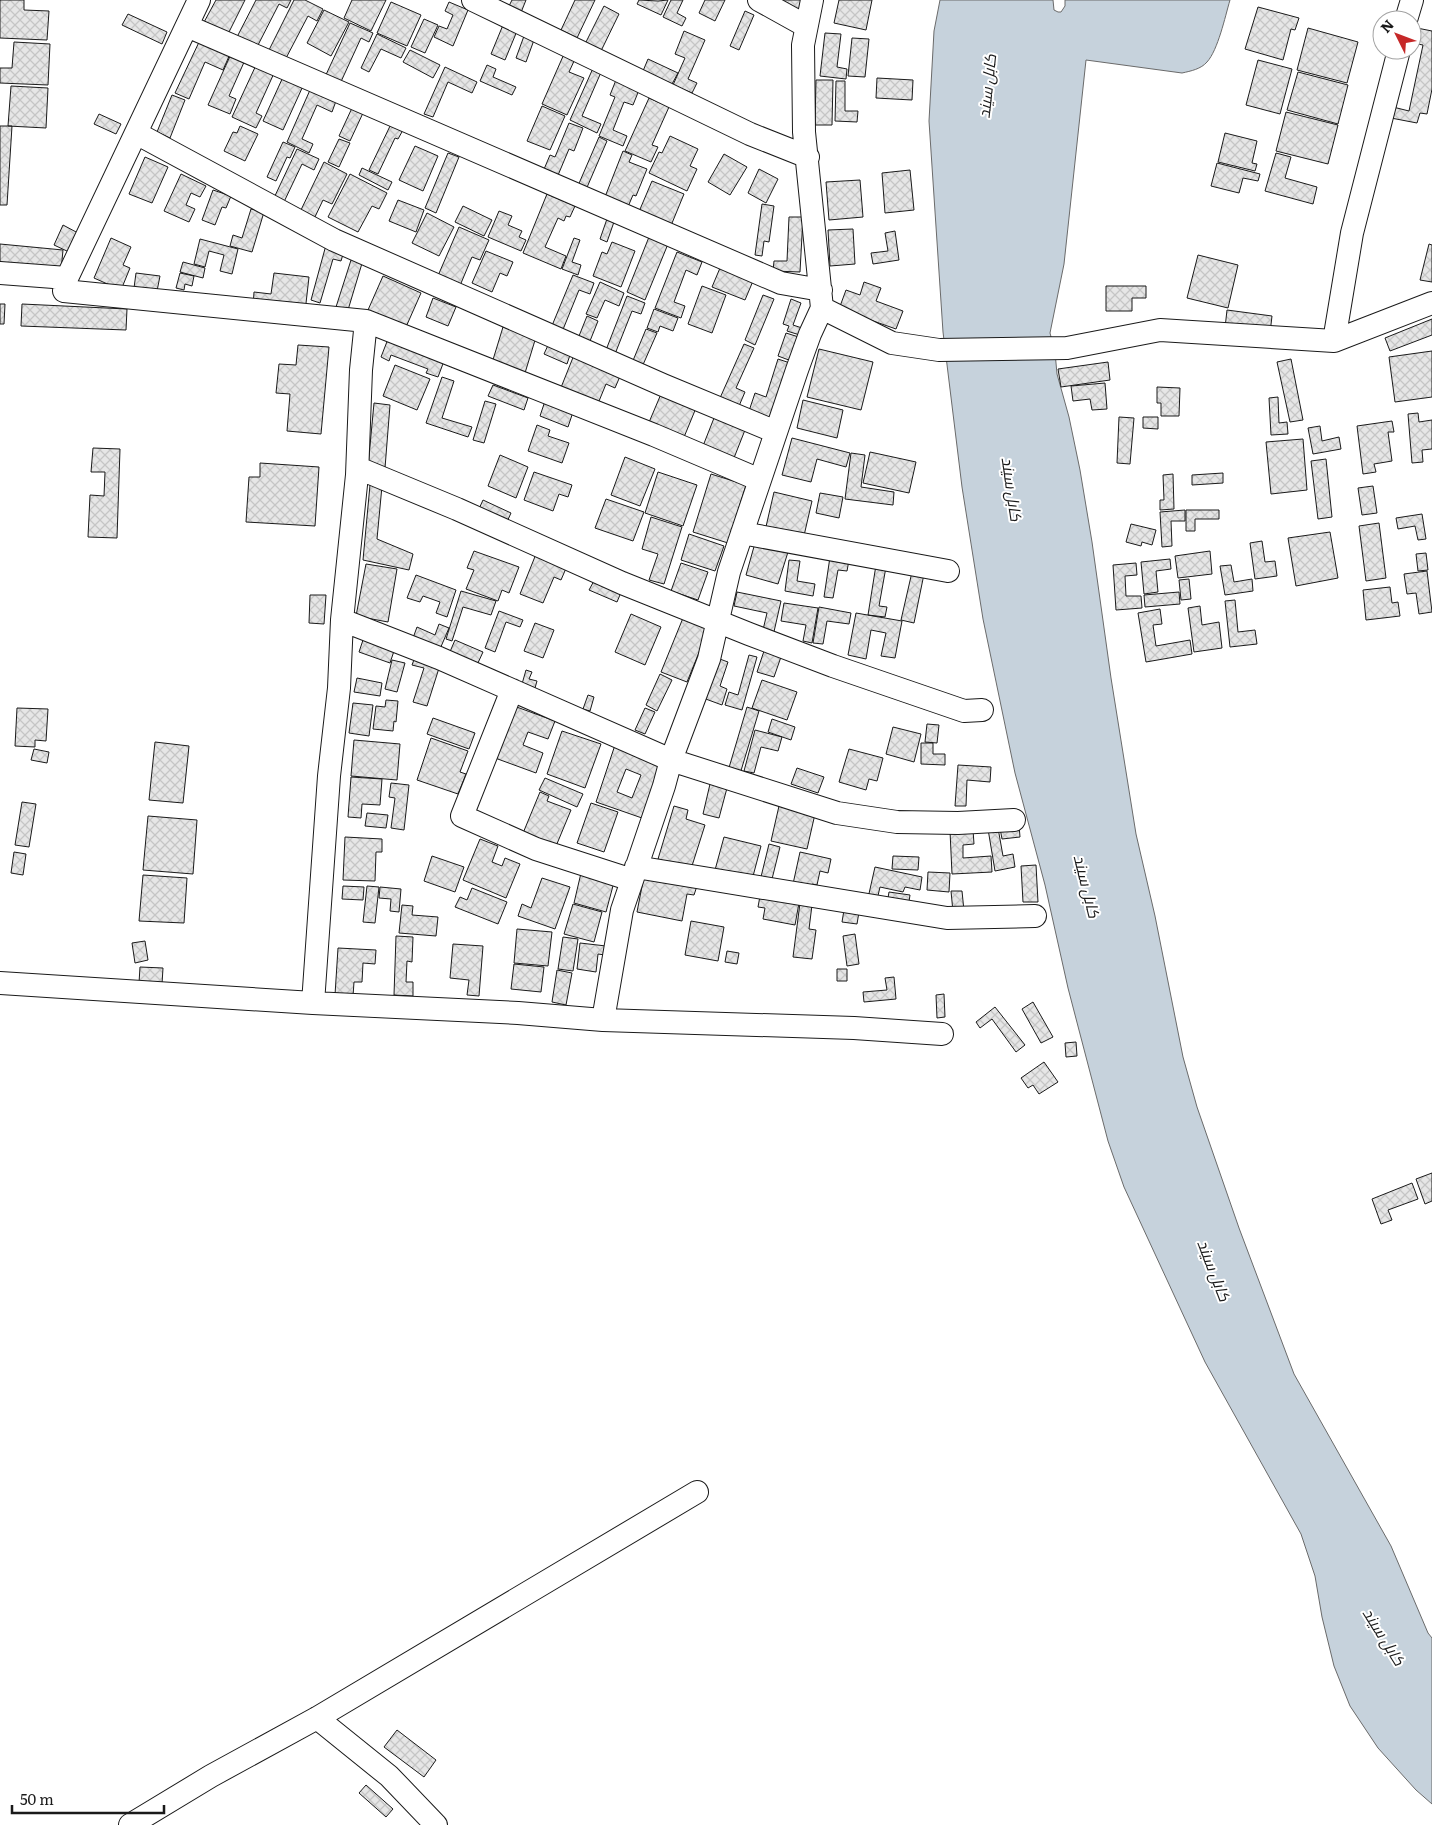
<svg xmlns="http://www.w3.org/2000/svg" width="1432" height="1825" viewBox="0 0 1432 1825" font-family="Literata,Cairo,serif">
	<defs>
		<pattern id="building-cross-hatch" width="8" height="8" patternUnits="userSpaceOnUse" patternTransform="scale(1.25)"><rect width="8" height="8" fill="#e6e6e6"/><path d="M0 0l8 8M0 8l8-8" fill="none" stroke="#c5c5c5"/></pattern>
	</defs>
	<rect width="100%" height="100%" fill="#fff"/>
	<path fill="#c6d2dc" stroke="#6a6a6a" d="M940 0H1053L1054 10 1058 12H1061L1065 6V0H1230C1225 17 1218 50 1207 62 1201 69 1191 71 1182 73L1086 60 1064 264 1050 333 1055 352 1057 374 1069 417 1080 470 1092 542 1111 678 1136 834 1155 916 1183 1057 1197 1107 1239 1228 1294 1374 1391 1546 1428 1633 1432 1638V1804L1416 1790 1378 1748 1350 1706 1334 1666 1322 1617 1315 1576 1301 1534 1205 1362 1124 1187 1108 1141 1068 988 1045 885 1015 773 983 619 962 487 943 332 929 121 934 31Z"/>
	<path fill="url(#building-cross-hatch)" stroke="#1a1a1a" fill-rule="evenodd" d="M0 0H24V10L49 11 47 40 0 38Z
		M216 0H245L227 36 203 24Z
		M256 0H291L287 8 279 4 257 47 237 37Z
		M294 0H305L323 9 317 21 308 16 284 62 267 54Z
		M352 0H386L371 31 344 18Z
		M512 0H526L520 15 507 10Z
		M575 0H595L577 38 561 30Z
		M639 0 658 1 668 0 661 15 637 4Z
		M671 0H683L677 13 686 18 682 26 663 17Z
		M705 0H725L715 21 699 13Z
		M771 0H807L800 16Z
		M839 0H872L866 30 834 23Z
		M391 2 421 15 407 46 377 33Z
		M449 2 468 10 453 46 434 37 439 26 447 29 453 15 445 11Z
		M604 6 619 14 601 51 585 44Z
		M1258 7 1299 18 1295 30 1291 29 1283 60 1245 49Z
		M324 10 349 22 331 56 307 43Z
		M745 11 754 15 739 50 730 46Z
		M128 14 167 32 162 44 122 25Z
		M424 19 438 25 425 53 411 47Z
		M350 23 373 33 369 42 361 38 339 86 324 79Z
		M503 25 517 31 505 60 491 54Z
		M1412 27 1432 31V89L1427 114 1420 113 1417 123 1391 118 1393 107 1409 111 1423 45 1412 43Z
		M1308 28 1358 42 1347 83 1297 70Z
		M684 31 705 40 688 79 697 83 692 93 673 85 685 58 675 54Z
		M825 33 841 34 837 67 847 69 846 79 820 76Z
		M377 34 406 48 401 58 381 49 369 72 361 68Z
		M524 36 534 40 526 62 516 58Z
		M852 38 869 39 865 77 848 76Z
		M200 40 230 54 223 70 205 62 189 99 175 93Z
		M14 42 50 44 48 85 0 83V68H12Z
		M410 50 440 65 433 78 403 62Z
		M231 54 245 60 229 96 236 99 230 114 208 105Z
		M564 54 575 59 569 72 584 78 567 115 542 104Z
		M648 59 678 73 672 84 643 71Z
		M1258 60 1292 69 1280 114 1246 105Z
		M257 63 275 71 256 113 262 116 256 128 232 117Z
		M487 65 496 69 493 77 516 87 512 95 480 81Z
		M594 66 602 70 582 116 601 124 597 133 570 120Z
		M445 67 477 82 472 93 448 82 433 117 424 114Z
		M1298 72 1348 85 1338 124 1287 110Z
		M283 77 303 86 283 130 263 121Z
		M877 78 913 80 912 100 876 98Z
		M616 80 639 90 633 105 624 102 613 130 627 136 623 146 599 136 615 97 610 95Z
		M816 80H833L832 125H815Z
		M836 81H845V111H858L857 122 835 121Z
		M11 86 48 88 46 128 8 126Z
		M310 90 336 101 332 112 317 105 302 139 313 144 309 153 287 142Z
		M172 95 185 100 170 138 157 132Z
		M649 98 669 107 652 145 658 147 651 162 625 151Z
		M542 106 565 116 550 150 527 141Z
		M352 108 363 113 350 141 339 136Z
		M1286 112 1338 125 1328 164 1276 151Z
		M99 114 121 124 116 134 94 124Z
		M569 123 583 128 574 151 569 149 556 180 542 174 550 155 555 157Z
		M391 124 403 130 398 139 395 138 378 174 369 170Z
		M0 126H12L7 205H0Z
		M240 126 258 134 245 161 224 151 233 132 237 133Z
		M1225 133 1257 141 1252 163 1257 164 1255 171 1218 162Z
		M670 136 698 149 690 166 697 169 687 191 649 173 659 152 662 153Z
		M599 137 607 141 585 192 577 188Z
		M339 139 350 143 339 167 328 162Z
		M283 142 295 147 290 158 287 157 276 181 267 177Z
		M415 146 438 156 423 191 399 180Z
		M297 149 319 159 314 170 302 164 283 204 273 200Z
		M623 151 632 155 629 162 647 169 636 196 633 195 627 209 603 202Z
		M448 153 459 157 436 213 425 208Z
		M1276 153 1291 157 1285 178 1317 187 1313 204 1265 191Z
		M724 154 747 167 730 195 708 182Z
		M145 157 168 167 152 203 129 194Z
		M324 162 347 174 332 204 323 200 314 219 300 212Z
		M1217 163 1260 174 1258 181 1243 178 1239 193 1211 186Z
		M362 168 392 182 388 190 359 175Z
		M759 169 778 179 766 203 748 193Z
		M910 170 914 210 885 213 882 173Z
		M181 174 206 186 200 197 191 193 186 205 195 209 189 222 164 211Z
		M350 174 387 193 379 209 372 206 358 232 328 217Z
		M860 180 863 217 829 220 826 182Z
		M652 181 684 194 670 228 638 214Z
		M213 190 231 196 226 208 222 207 215 225 202 220Z
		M547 194 575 206 570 217 566 216 564 221 558 218 545 247 566 256 561 269 523 253Z
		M398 200 424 210 416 232 389 221Z
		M762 204 774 206 769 242 764 241 762 256 755 255Z
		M463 206 492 220 484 236 455 222Z
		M251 209 264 212 252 252 230 246 233 235 242 238Z
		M499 211 512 216 508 225 522 231 519 237 526 240 521 251 488 237Z
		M427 213 454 227 439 256 412 243Z
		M608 216 615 219 607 242 600 239Z
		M789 217H803L800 272 773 271 774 261H787Z
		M63 225 78 233 69 252 54 245Z
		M459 227 489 240 480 260 472 257 459 288 437 278Z
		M853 229 855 264 830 266 828 230Z
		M895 231 899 260 873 264 871 253 888 251 885 233Z
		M649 237 668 244 645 300 627 292Z
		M111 238 131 247 123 265 130 268 121 290 94 278Z
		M574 238 580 240 572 262 581 265 578 275 562 269Z
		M200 239 238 249 232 274 220 271 224 255 209 251 205 267 194 264Z
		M612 242 635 251 621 287 593 276 602 252 607 254Z
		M0 244 63 250 61 271 0 265Z
		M1429 244 1432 245V282L1420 280Z
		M326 245 344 251 341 261 333 259 320 303 311 300Z
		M486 251 513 262 507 276 500 273 492 292 472 283Z
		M677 252 702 262 697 275 686 270 674 302 685 306 681 318 655 308Z
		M1198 255 1238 265 1228 308 1187 298Z
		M352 257 363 260 348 310 336 307Z
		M183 262 205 268 203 278 180 272Z
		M720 268 753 281 745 300 712 287Z
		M136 273 160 276 157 291 134 288Z
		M180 273 194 276 192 286 185 284 184 290 176 288Z
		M274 273 309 277 305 312 253 307 254 292 271 294Z
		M573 275 594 283 590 294 579 290 562 332 551 328Z
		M383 276 421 293 406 327 368 310Z
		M600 282 624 293 619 306 605 300 597 318 586 314Z
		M864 282 881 288 876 301 903 311 896 329 839 309 846 290 860 295Z
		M702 286 726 295 712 333 688 324Z
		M1106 286H1146V298H1132V311H1106Z
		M763 295 774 299 755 345 745 340Z
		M627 296 645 303 641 314 632 311 615 354 606 350Z
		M433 298 456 307 448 326 426 317Z
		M791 299 801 303 793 325 805 329 803 336 787 331 789 326 783 324Z
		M0 304H5L4 324H0Z
		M22 304 127 309 126 330 21 326Z
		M654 309 678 318 673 331 660 326 658 332 647 328Z
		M1227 310 1272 316 1270 333 1225 328Z
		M587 316 598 321 588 346 577 341Z
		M1432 319V335L1390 351 1385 338Z
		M503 327 536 337 525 373 492 363Z
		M646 329 657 333 642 367 632 363Z
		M786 333 805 339 797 363 778 356Z
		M388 339 444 361 438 377 426 373 428 369 391 355 389 361 381 357Z
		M549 343 571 352 567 364 544 354Z
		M744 344 754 348 736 388 745 392 739 406 720 398Z
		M298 345 329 347 321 434 287 431 290 394 276 393 279 364 296 365Z
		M819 349 873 362 861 410 807 397Z
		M1432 351V397L1395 402 1389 357Z
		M574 355 621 374 615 388 606 384 597 406 560 390Z
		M778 359 796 365 777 420 749 411 755 393 766 397Z
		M1291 359 1303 420 1290 422 1277 362Z
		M1108 362 1110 380 1061 387 1058 369Z
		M395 365 430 379 417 410 383 396Z
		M442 377 454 381 442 418 472 427 468 437 426 423Z
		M1105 383 1107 409 1092 410 1090 399 1073 401 1071 386Z
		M493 385 528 398 524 410 488 396Z
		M1157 387 1180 388 1179 416H1161V403H1157Z
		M661 394 696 408 682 442 647 427Z
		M1278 397 1279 423 1287 422 1288 434 1271 435 1269 398Z
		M803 400 843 410 837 438 797 428Z
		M485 401 496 404 484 443 473 440Z
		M545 401 573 412 568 427 540 416Z
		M374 403 390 405 385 468 368 467Z
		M1418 413 1419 422 1432 420V449L1422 450 1423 462 1412 463 1408 414Z
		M1119 417 1134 418 1130 464 1117 463Z
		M1143 417H1158V429L1143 428Z
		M714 418 745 430 732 463 701 451Z
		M1392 421 1394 432H1388L1392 461 1374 464 1376 472 1363 474 1357 426Z
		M537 425 550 430 548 436 569 443 562 463 528 451Z
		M1320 426 1322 441 1339 437 1341 449 1313 454 1308 428Z
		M792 438 850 453 846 467 817 459 811 482 782 475Z
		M1303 439 1307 490 1271 494 1266 442Z
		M93 448 120 449 117 538 88 537 90 495 104 496 105 472H91Z
		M870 452 916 462 909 493 863 483Z
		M851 453 865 455 861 487 894 492 893 505 845 499Z
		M500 455 528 467 516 498 488 486Z
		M625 457 655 469 640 506 611 495Z
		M1326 459 1332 517 1318 519 1311 461Z
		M260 463 319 467 315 526 246 522 249 477H260Z
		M534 472 572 485 568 497 559 494 553 511 524 500Z
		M658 472 697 485 683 526 645 513Z
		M1223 473V483L1192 485V475Z
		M711 474 746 485 728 543 693 532Z
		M1173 474 1174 509 1160 510V500H1164L1163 475Z
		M370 485 382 486 377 539 413 554 409 570 363 560Z
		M1373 486 1377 513 1362 515 1358 488Z
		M774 492 812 501 803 540 765 531Z
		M820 493 843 497 839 518 816 513Z
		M606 499 644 512 633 541 595 528Z
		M483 500 511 513 506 524 478 511Z
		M1185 510V521H1171L1172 546 1162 547 1160 512Z
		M1186 510H1219V519H1195V531H1186Z
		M1422 514 1426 539 1418 540 1415 526 1398 529 1396 518Z
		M651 517 682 527 664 584 649 580 658 554 642 549Z
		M1379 523 1386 578 1366 581 1359 526Z
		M1131 524 1156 530 1152 545 1142 542 1141 546 1126 542Z
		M1330 532 1338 578 1296 586 1288 538Z
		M689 534 724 546 715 571 681 560Z
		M1262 541 1265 562 1275 561 1277 576 1255 579 1250 543Z
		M755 543 788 552 778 584 746 575Z
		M474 551 519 567 509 593 502 590 498 601 466 589 474 570 467 568Z
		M1210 551 1212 574 1178 578 1175 556Z
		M1426 553 1428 570 1418 571 1416 554Z
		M536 554 567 566 561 580 554 577 543 603 520 594Z
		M830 557 849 560 847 571 838 570 833 598 824 597Z
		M1170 559 1171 569 1156 571 1158 592 1144 594 1141 562Z
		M789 560 800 561 797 581 815 584 813 596 785 591Z
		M681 563 708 572 698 600 671 591Z
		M1136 563 1137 575 1125 576 1126 596H1141L1142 608 1116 610 1113 565Z
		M366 564 397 569 388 622 356 616Z
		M876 565 886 567 879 606 887 607 885 617 868 615Z
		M1231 565 1234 582 1252 579 1253 591 1225 595 1220 566Z
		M1427 571 1432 612 1419 614 1416 593 1407 594 1404 574Z
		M912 572 924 574 914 623 901 620Z
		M416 575 456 590 447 617 436 613 440 602 423 596 420 602 407 598Z
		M595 579 622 590 617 602 589 590Z
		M1189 579 1191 599 1181 600 1179 580Z
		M1390 587 1392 603 1398 602 1400 616 1366 620 1363 590Z
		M461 591 496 601 491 615 463 607 452 641 446 639Z
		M737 592 781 601 773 636 762 634 767 613 734 606Z
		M1179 592 1180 604 1145 607 1144 595Z
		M310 595H326L324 624 309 623Z
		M1235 600 1238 632 1255 630 1257 644 1230 647 1225 601Z
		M784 603 818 608 812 643 803 641 806 625 781 621Z
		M1200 606 1202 625 1219 622 1222 648 1194 652 1188 608Z
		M819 607 851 613 849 624 827 621 823 644 813 643Z
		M1160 609 1162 624 1153 625 1156 646 1190 640 1192 654 1146 662 1138 613Z
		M499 611 523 620 520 627 506 622 495 652 485 648Z
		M856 613 902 621 895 658 881 656 886 633 871 630 866 659 848 655Z
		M631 614 661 627 645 665 615 652Z
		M683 618 709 628 687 682 661 672Z
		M535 623 554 630 543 658 524 651Z
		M439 624 449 628 440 649 413 638 417 627 435 635Z
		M364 637 395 648 390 663 359 652Z
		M455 640 483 652 477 665 449 654Z
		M765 648 782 654 774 677 757 672Z
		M749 655 757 657 742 710 725 705 729 692 738 695Z
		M415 657 440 665 427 706 413 702 424 668 412 665Z
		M717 658 728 662 720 686 727 689 722 705 703 698Z
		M392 660 405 663 397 692 385 689Z
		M526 670 532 672 529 679 537 681 535 688 522 684Z
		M660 674 672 680 657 711 646 705Z
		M357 678 382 683 380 696 354 692Z
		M762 680 797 692 787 720 752 708Z
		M588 695 594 697 590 711 583 709Z
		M386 700 398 701 396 722 394 721 393 731 373 729 376 706 385 707Z
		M353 703 373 705 369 736 349 733Z
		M514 706 555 721 548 739 528 732 523 745 543 753 536 773 495 758Z
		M747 707 759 711 740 774 728 771Z
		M17 708 48 709 46 741 35 740V747L15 746Z
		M645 708 655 712 645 734 635 730Z
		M433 718 475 733 469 749 427 734Z
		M772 719 795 727 791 740 768 732Z
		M927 724 939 725 937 743 925 742Z
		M893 727 921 734 914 762 886 754Z
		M755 730 782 737 778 751 761 747 754 773 744 771Z
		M562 731 601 744 585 788 547 774Z
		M431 738 468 751 460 772 466 774 458 794 417 780Z
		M354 740 400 744 397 780 351 776Z
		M155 742 189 746 183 803 149 800Z
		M921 743H933V754H945V765L921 764Z
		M615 745 662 760 642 818 596 802ZM626 769 641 775 632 798 617 792Z
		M34 749 49 752 47 763 31 760Z
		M849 749 883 758 877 781 869 779 866 790 839 782Z
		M958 765 991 767 990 782 967 780 966 806H955Z
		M797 768 824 777 818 793 791 784Z
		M351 777 382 779 380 805 362 804 361 818 348 817Z
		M545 778 583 794 577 807 539 790Z
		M391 783 409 785 404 830 391 828 395 798 389 797Z
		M710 784 727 788 719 818 703 814Z
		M540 792 549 796 547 801 571 810 554 851 521 838Z
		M22 802 36 804 29 847 15 845Z
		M591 803 618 812 604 852 577 843Z
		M674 806 688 810 686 819 705 825 691 869 658 859Z
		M779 806 815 814 807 849 771 841Z
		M367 813 388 815 386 828 365 826Z
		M148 816 197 820 193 874 143 870Z
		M1019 825 1020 837 1002 839 1000 828Z
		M998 828 1003 856 1013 854 1015 867 995 871 988 829Z
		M973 830 974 844 963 845V858L991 856 992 872 952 874 950 831Z
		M345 837 382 839V852H376L375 881 343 880Z
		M724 837 761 846 752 880 715 870Z
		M480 839 498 846 492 862 502 866 505 858 520 864 506 898 463 880Z
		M769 844 780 847 771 883 760 881Z
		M14 852 26 854 23 875 11 873Z
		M800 852 831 859 828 873 820 871 817 885 812 884 811 888 793 884Z
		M432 856 464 867 455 892 424 881Z
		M893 856 919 857 918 870 892 869Z
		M1036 865 1038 902H1023L1021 866Z
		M875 867 922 877 920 890 905 887 903 892 880 887 877 900 868 898Z
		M928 872 950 873 949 892 927 890Z
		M581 873 614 882 606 912 574 903Z
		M143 875 187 878 184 923 139 921Z
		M644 876 697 886 694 895 687 894 682 921 637 912Z
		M542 878 570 887 555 929 518 916 522 904 531 908Z
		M343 886 364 887 363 900 342 899Z
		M367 886 379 887 375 923 363 922Z
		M380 887 401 889 399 912 390 911 391 899 379 898Z
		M472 888 507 902 498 924 455 907 460 897 467 900Z
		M951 891H962L964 911 953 912Z
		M889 892 910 895 908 908 887 904Z
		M760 896 799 903 795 925 763 919 765 908 758 907Z
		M800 903 812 905 809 929 816 930 812 959 793 957Z
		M573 904 602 912 594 942 564 934Z
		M402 905 413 906 412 915 438 917 436 936 399 933Z
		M844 910 859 912 857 924 842 922Z
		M691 921 724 927 718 961 685 955Z
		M517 929 552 932 548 966 514 963Z
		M855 934 859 964 847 966 843 936Z
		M396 936 413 937 412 962 407 961 406 982H413V996L394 995Z
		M563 937 578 939 573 971 558 969Z
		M145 941 148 960 135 963 132 943Z
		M580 943 606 946 605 955 598 954 596 972 577 969Z
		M453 944 483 946 479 996 467 995 469 980 450 978Z
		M338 948 376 950 375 964 363 963 362 982H354L353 996 335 995Z
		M727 951 739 953 737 964 725 962Z
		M514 964 544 967 541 992 511 989Z
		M140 967 163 968 162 984 139 983Z
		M837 969H847V981H837Z
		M557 970 572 973 566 1005 552 1002Z
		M894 977 896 999 864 1002 863 992 887 990 885 978Z
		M944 994 945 1017 937 1018 936 995Z
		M1033 1002 1053 1037 1041 1043 1022 1009Z
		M995 1007 1025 1045 1016 1052 992 1019 980 1028 976 1022Z
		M1076 1042 1077 1056 1066 1057 1065 1043Z
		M1044 1062 1058 1082 1039 1094 1033 1085 1028 1088 1021 1078Z
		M1432 1173V1201L1425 1204 1416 1179Z
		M1412 1183 1418 1199 1388 1210 1392 1220 1381 1224 1372 1199Z
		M397 1730 436 1760 424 1777 384 1747Z
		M366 1785 393 1809 386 1817 359 1793Z"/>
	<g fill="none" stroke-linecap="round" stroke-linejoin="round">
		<defs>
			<path id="minor" d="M473 0 750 134 808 157
				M759 0 806 26
				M1406 20 1412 0
				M187 26 781 283 821 290
				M136 133 334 240 663 385 776 432
				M0 273 67 278 199 0
				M67 278 64 291 366 321 361 370 357 475 342 620 339 688 329 776 313 1003 518 1013 603 1020 854 1028 942 1034
				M822 308 892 343 939 350 1067 348 1160 330 1334 341 1432 303
				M366 321 654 435 760 480
				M1334 341 1352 233 1399 50
				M358 468 457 509 622 583 749 634 833 666 964 711 982 710
				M742 533 948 571
				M342 620 439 658 671 760 837 813 897 822 958 823 1014 820
				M512 690 462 816 536 849 632 880
				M636 867 947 918 1035 916
				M0 983 313 1003
				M603 1020 622 910 664 786 671 760 709 659 729 572 797 370 810 334 822 308 804 132 803 45 812 0
				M317 1718 389 1776 436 1825
				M130 1825 211 1776 317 1718 697 1492"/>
		</defs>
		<use href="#minor" stroke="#1a1a1a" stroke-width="24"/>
		<use href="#minor" stroke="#fff" stroke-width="22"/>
	</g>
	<g text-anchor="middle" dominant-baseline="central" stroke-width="4" stroke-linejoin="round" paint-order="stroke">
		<g font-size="16" font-style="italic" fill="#1a1a1a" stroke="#fff">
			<text transform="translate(986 86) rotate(-84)">کابل سيند</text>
			<text transform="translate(1013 489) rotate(82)">کابل سيند</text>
			<text transform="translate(1088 886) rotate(76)">کابل سيند</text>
			<text transform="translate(1215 1270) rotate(69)">کابل سيند</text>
			<text transform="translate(1385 1636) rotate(58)">کابل سيند</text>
		</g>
	</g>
	<g transform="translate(1397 35) rotate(312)"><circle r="24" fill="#ffffff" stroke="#a3a3a3"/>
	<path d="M0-4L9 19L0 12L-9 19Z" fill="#c62828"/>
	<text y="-8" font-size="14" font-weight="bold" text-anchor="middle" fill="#1a1a1a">N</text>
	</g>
	<path d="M12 1805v8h152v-8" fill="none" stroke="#1a1a1a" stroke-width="2.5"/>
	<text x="20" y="1805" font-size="15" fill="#1a1a1a" stroke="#ffffff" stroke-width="4" paint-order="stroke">50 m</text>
</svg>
